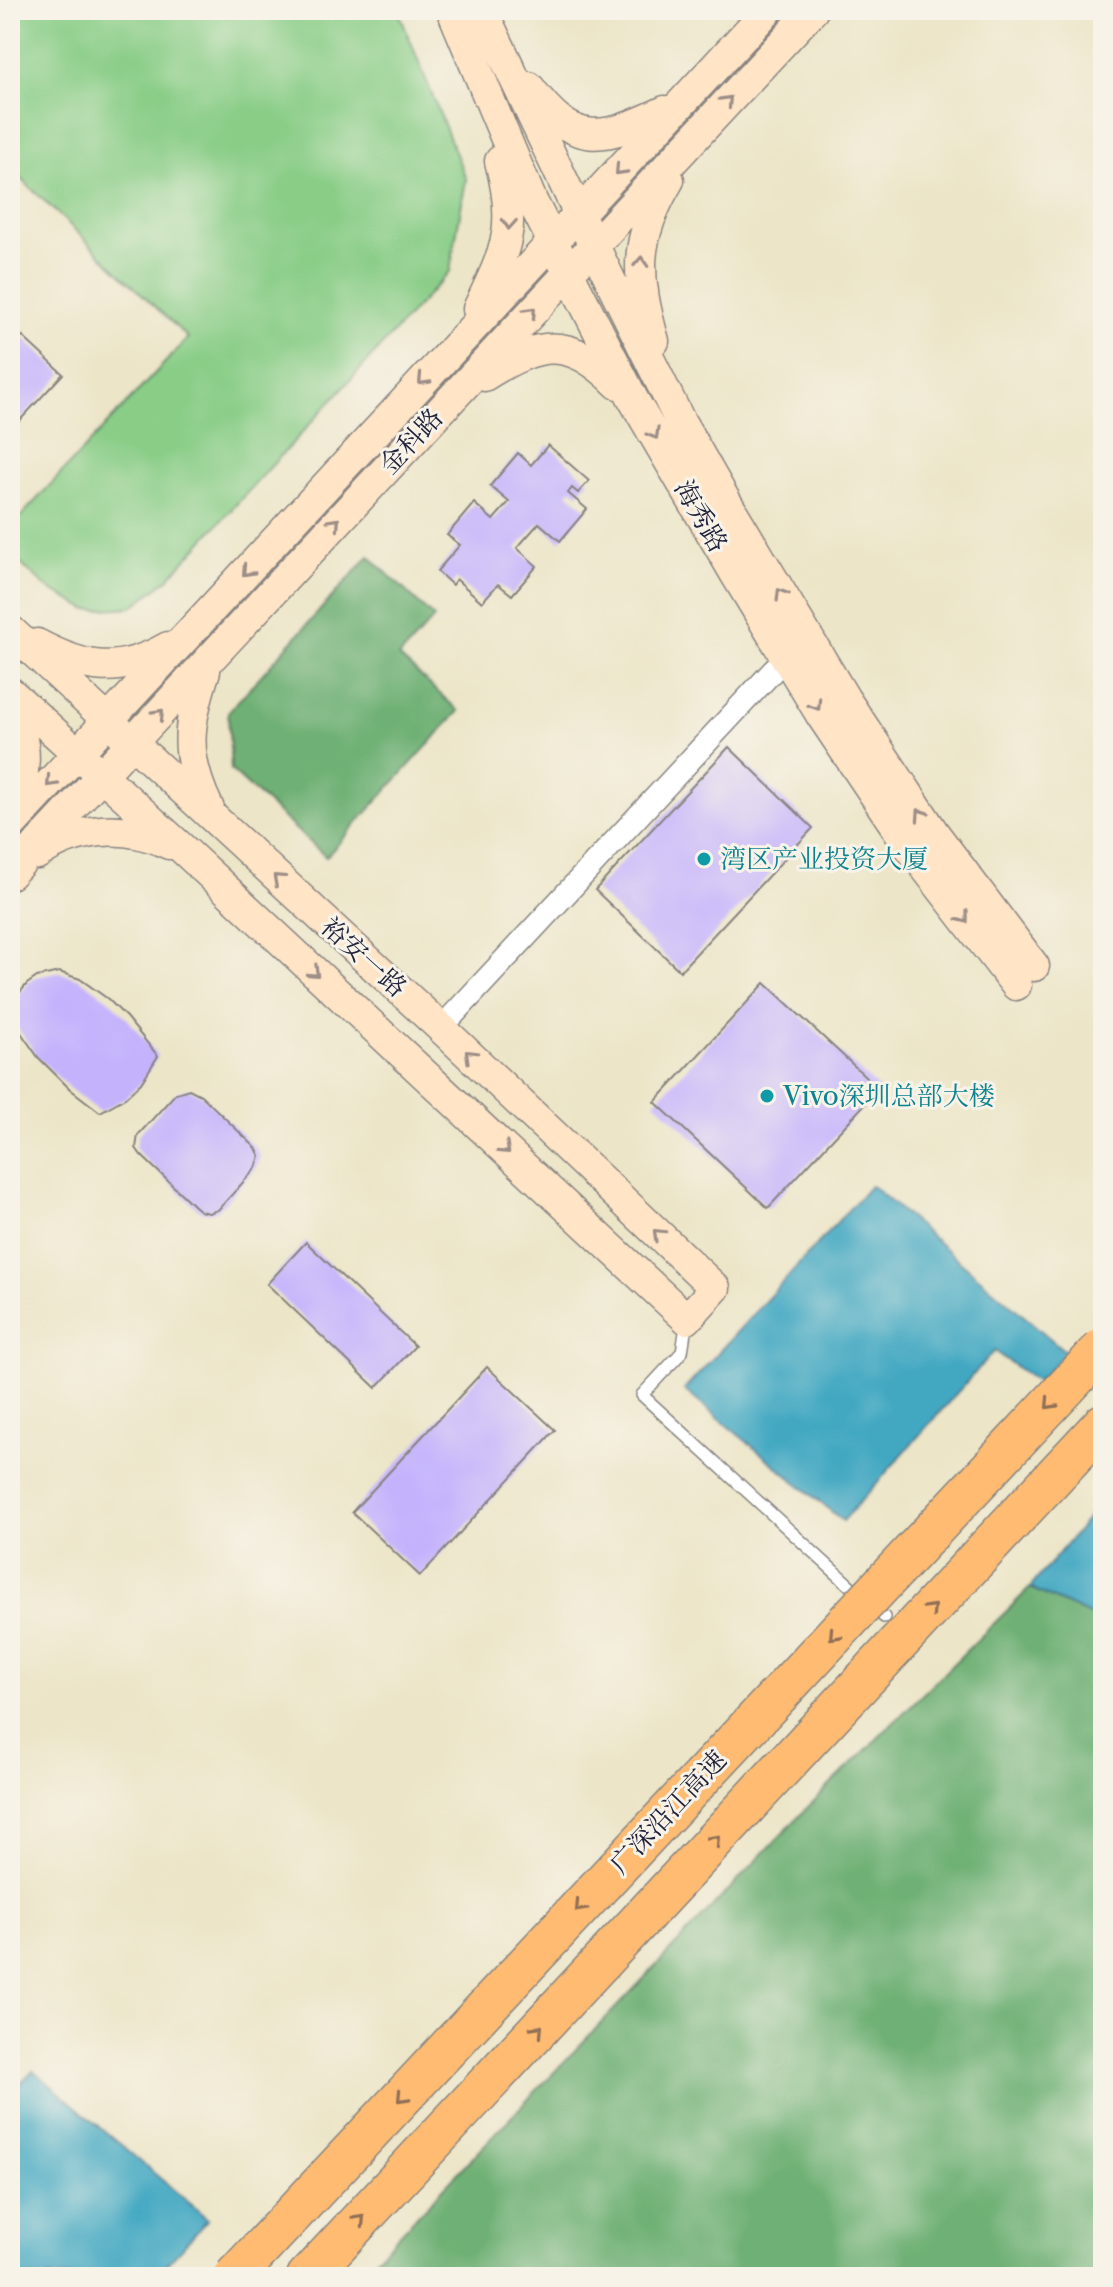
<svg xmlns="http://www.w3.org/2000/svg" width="1113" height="2287" viewBox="0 0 1113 2287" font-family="'Libre Caslon Text','Noto Serif SC',serif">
	<rect width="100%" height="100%" fill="#f7f3e8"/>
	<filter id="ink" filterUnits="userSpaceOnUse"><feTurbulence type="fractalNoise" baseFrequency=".0125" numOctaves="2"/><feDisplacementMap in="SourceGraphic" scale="16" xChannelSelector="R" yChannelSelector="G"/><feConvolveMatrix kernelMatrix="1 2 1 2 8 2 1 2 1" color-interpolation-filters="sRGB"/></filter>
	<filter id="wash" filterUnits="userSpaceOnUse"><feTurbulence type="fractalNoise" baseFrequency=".006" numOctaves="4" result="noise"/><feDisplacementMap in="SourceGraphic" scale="32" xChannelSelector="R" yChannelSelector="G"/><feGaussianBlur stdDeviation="1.8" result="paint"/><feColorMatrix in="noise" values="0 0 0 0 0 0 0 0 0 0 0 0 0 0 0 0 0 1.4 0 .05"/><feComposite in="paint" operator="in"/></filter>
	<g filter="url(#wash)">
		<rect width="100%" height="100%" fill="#ece5c7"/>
		<path fill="#89cd87" stroke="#567861" stroke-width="2" d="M10 10H398L466 179 450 271 167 580 132 607 88 610 47 588 10 554V528L188 338 10 168Z"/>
		<path fill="#6eb074" stroke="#486958" stroke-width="2" d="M369 556 434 618 399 657 459 711 326 857 231 770 228 712Z
			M1030 1588 1103 1621V2277H358L807 1808Z"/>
		<path fill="#42a8c2" stroke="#32657e" stroke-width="2" d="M871 1185 1066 1352 1037 1382 994 1351 843 1521 684 1390Z
			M1103 1500V1621L1030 1588Z
			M33 2070 208 2219 155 2277H10V2095Z"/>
		<g id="blocks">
			<path fill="#c4b2fd" d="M10 325 63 374 10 431Z
				M548 445 589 481 578 493 572 488 568 493 587 509 560 541 539 523 517 548 537 566 512 595 498 584 482 602 456 579 452 585 437 571 460 545 447 535 474 503 493 520 509 502 490 486 518 453 531 465Z
				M729 747 813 828 680 971 595 890Z
				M59 972 80 979 108 999 126 1017 158 1056 141 1083 125 1098 100 1112 70 1089 38 1057 10 1017V1004L27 984 37 977Z
				M765 983 879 1089 768 1208 655 1102Z
				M189 1089 201 1095 256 1148 260 1156 256 1168 218 1210 209 1213 200 1211 194 1206 141 1155 136 1148 138 1135 176 1093Z
				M306 1242 415 1346 376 1388 267 1284Z
				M487 1367 555 1430 420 1576 352 1512Z"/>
		</g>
	</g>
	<g filter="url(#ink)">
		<use href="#blocks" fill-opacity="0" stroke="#878481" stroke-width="2"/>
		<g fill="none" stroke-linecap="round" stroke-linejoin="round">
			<defs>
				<path id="lane" d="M687 1319 682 1352 642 1395 884 1617"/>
				<path id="street" d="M441 1028 785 658"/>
				<path id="secondary" d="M452 10 532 201 633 399 736 575 821 715 911 849 1016 985
					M482 10 617 294 679 419 721 493 845 699 934 833 1034 966
					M529 87C575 149 601 141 665 111
					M478 309C506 250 518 228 500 161
					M654 341C636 276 633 240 669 180
					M484 376C540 341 568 335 618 384
					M10 630 441 1028 715 1288 687 1319 186 852 10 692
					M37 644C86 670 119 675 168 647
					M205 671C187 725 183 756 209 809
					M10 707C29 741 28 777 10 812
					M10 826 768 10
					M37 854C77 827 125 823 169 844
					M10 874 813 10"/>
				<path id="highway" d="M307 2277 1103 1424"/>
			</defs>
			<use href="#lane" stroke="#878481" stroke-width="14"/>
			<use href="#street" stroke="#878481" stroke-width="25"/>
			<use href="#secondary" stroke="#878481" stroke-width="33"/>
			<use href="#highway" stroke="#878481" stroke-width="43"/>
			<use href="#lane" stroke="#fff" stroke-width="11"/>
			<use href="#street" stroke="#fff" stroke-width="22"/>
			<use href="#secondary" stroke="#ffe4c6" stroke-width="30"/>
			<use href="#highway" stroke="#febb71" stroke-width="40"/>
			<defs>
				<path id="highway-bridge" d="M234 2277 1103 1348"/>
			</defs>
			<use href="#highway-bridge" stroke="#878481" stroke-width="43" stroke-linecap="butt"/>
			<use href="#highway-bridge" stroke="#febb71" stroke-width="40"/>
		</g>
		<defs><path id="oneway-chevron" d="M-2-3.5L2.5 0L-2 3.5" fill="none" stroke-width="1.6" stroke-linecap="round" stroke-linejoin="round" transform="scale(2)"/></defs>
		<g stroke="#9c8d87">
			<use href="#oneway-chevron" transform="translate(727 101) rotate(-47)"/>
			<use href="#oneway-chevron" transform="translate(620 170) rotate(133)"/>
			<use href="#oneway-chevron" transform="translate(509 224) rotate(94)"/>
			<use href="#oneway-chevron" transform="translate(641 262) rotate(-87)"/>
			<use href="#oneway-chevron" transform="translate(531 312) rotate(-47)"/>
			<use href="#oneway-chevron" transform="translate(423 380) rotate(133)"/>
			<use href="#oneway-chevron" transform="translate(654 434) rotate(60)"/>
			<use href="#oneway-chevron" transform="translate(335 523) rotate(-47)"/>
			<use href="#oneway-chevron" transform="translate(247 571) rotate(133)"/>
			<use href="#oneway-chevron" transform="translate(781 594) rotate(-121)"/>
			<use href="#oneway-chevron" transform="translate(816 705) rotate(57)"/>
			<use href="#oneway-chevron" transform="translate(159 714) rotate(-47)"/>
			<use href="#oneway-chevron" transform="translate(51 782) rotate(133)"/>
			<use href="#oneway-chevron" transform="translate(921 814) rotate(-124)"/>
			<use href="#oneway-chevron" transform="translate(278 879) rotate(-138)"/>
			<use href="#oneway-chevron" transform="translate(964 918) rotate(52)"/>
			<use href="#oneway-chevron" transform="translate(314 972) rotate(43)"/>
			<use href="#oneway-chevron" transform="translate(470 1055) rotate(-136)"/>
			<use href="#oneway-chevron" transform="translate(505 1149) rotate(43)"/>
			<use href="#oneway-chevron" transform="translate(658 1234) rotate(-136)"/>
		</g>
		<g stroke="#906e56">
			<use href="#oneway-chevron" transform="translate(1050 1404) rotate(133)"/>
			<use href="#oneway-chevron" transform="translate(931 1609) rotate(-47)"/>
			<use href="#oneway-chevron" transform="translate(834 1635) rotate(133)"/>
			<use href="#oneway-chevron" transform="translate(715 1840) rotate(-47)"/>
			<use href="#oneway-chevron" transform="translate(580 1907) rotate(133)"/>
			<use href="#oneway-chevron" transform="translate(538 2030) rotate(-47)"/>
			<use href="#oneway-chevron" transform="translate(402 2097) rotate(133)"/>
			<use href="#oneway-chevron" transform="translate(360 2220) rotate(-47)"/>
		</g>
	</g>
	<g fill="#0f9aa8" stroke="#f7f3e8" stroke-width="3">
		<circle cx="704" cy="859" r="8"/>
		<circle cx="767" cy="1096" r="8"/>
	</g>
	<g text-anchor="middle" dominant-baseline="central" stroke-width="6" stroke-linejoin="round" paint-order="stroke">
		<g font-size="26" fill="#22223b" stroke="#f7f3e8">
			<text transform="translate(411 441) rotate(-47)">金科路</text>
			<text transform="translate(701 516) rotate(60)">海秀路</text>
			<text transform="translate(364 957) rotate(42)">裕安一路</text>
			<text transform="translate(668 1812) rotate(-47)">广深沿江高速</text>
		</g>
		<g font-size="26" fill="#0d838f" stroke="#f7f3e8" text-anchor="start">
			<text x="720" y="859">湾区产业投资大厦</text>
			<text x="783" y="1096">Vivo深圳总部大楼</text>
		</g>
	</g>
	<rect width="1113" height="2287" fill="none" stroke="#f7f3e8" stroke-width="40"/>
</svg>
